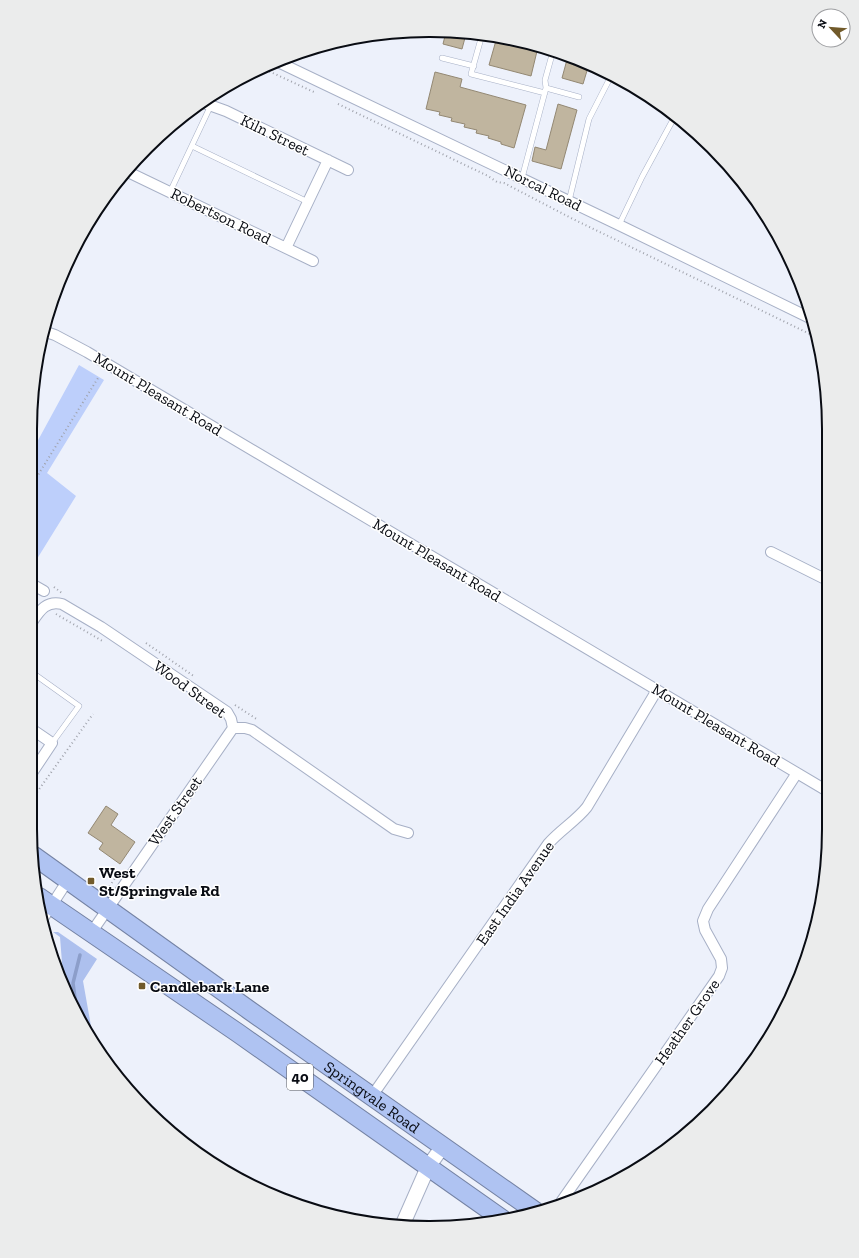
<svg xmlns="http://www.w3.org/2000/svg" width="859" height="1258" viewBox="0 0 859 1258" font-family="'Zilla Slab',serif">
	<rect width="100%" height="100%" fill="#edf1fb"/>
	<path fill="#bdcffb" d="M79 365 104 380 47 473 76 496 32 567 30 566V455Z"/>
	<path fill="#adc0ee" d="M53 932H58L97 959 83 981 94 1043 64 988 60 937Z"/>
	<g fill="none" stroke-linecap="round" stroke-linejoin="round">
		<path stroke="#8c9eca" stroke-width="3.5" d="M77 1013 73 983 80 955"/>
	</g>
	<path fill="#c0b59f" stroke="#938873" d="M446 32 466 34 462 49 443 44Z
		M497 37 508 38 538 47 531 76 489 65Z
		M568 56 589 64 583 84 562 78Z
		M435 72 462 79 460 87 526 105 514 148 501 144V142L488 138 489 136 476 133 477 130 464 127 465 124 451 121 452 118 439 115 440 112 426 109Z
		M558 104 577 110 561 169 532 161 535 147 546 150Z
		M106 806 118 814 111 825 135 842 120 864 99 849 103 843 88 833Z"/>
	<g fill="none" stroke-linecap="round" stroke-linejoin="round">
		<defs>
			<path id="lane" d="M482 35 471 74 545 93
				M442 58 474 66
				M546 88 579 97
				M192 146 308 202
				M522 178 546 88 545 80 553 51
				M170 192 211 105
				M569 201 589 119 611 76
				M619 225 642 177 675 116
				M30 671 79 706 52 743"/>
			<path id="street" d="M276 61 619 225 810 318
				M201 102 226 111 348 170
				M128 172 313 261
				M286 248 328 160
				M43 331 55 335 87 352 829 792
				M771 552 829 581
				M30 583 44 591
				M30 625C39 612 45 600 62 604L101 627 227 712 231 719 233 728H245L252 730 394 829 408 833
				M30 728 52 743 30 776
				M42 920 68 880
				M91 933 233 728
				M372 1096 548 844C560 830 576 821 587 807L657 690
				M561 1202 719 976 722 968 721 959 705 930 703 921 708 909 797 773"/>
			<path id="secondary" d="M402 1226 428 1167 443 1146"/>
			<g id="highway">
				<path id="s1" d="M34 856 249 1010 535 1211"/>
				<path d="M39 897 238 1033 505 1221"/>
			</g>
		</defs>
		<use href="#lane" stroke="#a7b0c6" stroke-width="6"/>
		<use href="#street" stroke="#a7b0c6" stroke-width="12"/>
		<use href="#secondary" stroke="#a7b0c6" stroke-width="16"/>
		<use href="#highway" stroke="#7583a4" stroke-width="20"/>
		<path stroke="#a0a3ac" stroke-width="2" stroke-dasharray="1 3" stroke-linecap="butt" d="M262 68 316 93
			M338 104 488 176 497 182 504 183 571 218 816 337
			M30 488 98 378
			M54 587 63 594
			M56 614 104 642
			M146 643 195 677
			M235 705 258 720
			M30 802 93 714
			M106 888 109 887 118 874"/>
		<use href="#lane" stroke="#fff" stroke-width="5"/>
		<use href="#street" stroke="#fff" stroke-width="10"/>
		<use href="#secondary" stroke="#fff" stroke-width="14"/>
		<use href="#highway" stroke="#afc3f2" stroke-width="18"/>
	</g>
	<g fill="#715a2a" stroke="#fff" stroke-width="1.5">
		<rect x="87" y="877" width="8" height="8" rx="2"/>
		<rect x="138" y="982" width="8" height="8" rx="2"/>
	</g>
	<g text-anchor="middle" dominant-baseline="central" stroke-width="3" stroke-linejoin="round" paint-order="stroke">
		<rect fill="#fff" stroke="#53555a" stroke-width="1" x="287" y="1064" width="26" height="26" rx="3"/>
		<g font-size="15" font-weight="bold" fill="#090c13">
			<text x="300" y="1077">40</text>
		</g>
		<g font-size="16" fill="#090c13" stroke="#fff">
			<text transform="translate(275 135) rotate(26)">Kiln Street</text>
			<text transform="translate(543 188) rotate(26)">Norcal Road</text>
			<text transform="translate(221 216) rotate(26)">Robertson Road</text>
			<text transform="translate(158 394) rotate(31)">Mount Pleasant Road</text>
			<text transform="translate(437 560) rotate(31)">Mount Pleasant Road</text>
			<text transform="translate(190 689) rotate(36)">Wood Street</text>
			<text transform="translate(716 725) rotate(31)">Mount Pleasant Road</text>
			<text transform="translate(175 811) rotate(-55)">West Street</text>
			<text transform="translate(515 893) rotate(-55)">East India Avenue</text>
			<text transform="translate(687 1022) rotate(-55)">Heather Grove</text>
			<text stroke="none"><textPath href="#s1" startOffset="415">Springvale Road</textPath></text>
		</g>
		<g font-size="16" font-weight="bold" fill="#090c13" stroke="#fff" text-anchor="start">
			<text x="99" y="872">West<tspan x="99" dy="18">St/Springvale Rd</tspan></text>
			<text x="150" y="986">Candlebark Lane</text>
		</g>
	</g>
	<path d="M0 0H859V1258H0ZM429 37H430A392 392 0 0 1 822 429V829A392 392 0 0 1 430 1221H429A392 392 0 0 1 37 829V429A392 392 0 0 1 429 37Z" fill="#ebecec" fill-rule="evenodd"/>
	<path fill="none" stroke="#090c13" stroke-width="2" d="M429 37H430A392 392 0 0 1 822 429V829A392 392 0 0 1 430 1221H429A392 392 0 0 1 37 829V429A392 392 0 0 1 429 37Z"/>
	<g transform="translate(831 28) rotate(296)"><circle r="19" fill="#ffffff" stroke="#9d9ea1"/>
	<path d="M0-3L7 15L0 10L-7 15Z" fill="#715a2a"/>
	<text y="-6" font-size="11" font-weight="bold" text-anchor="middle" fill="#090c13">N</text>
	</g>
</svg>
